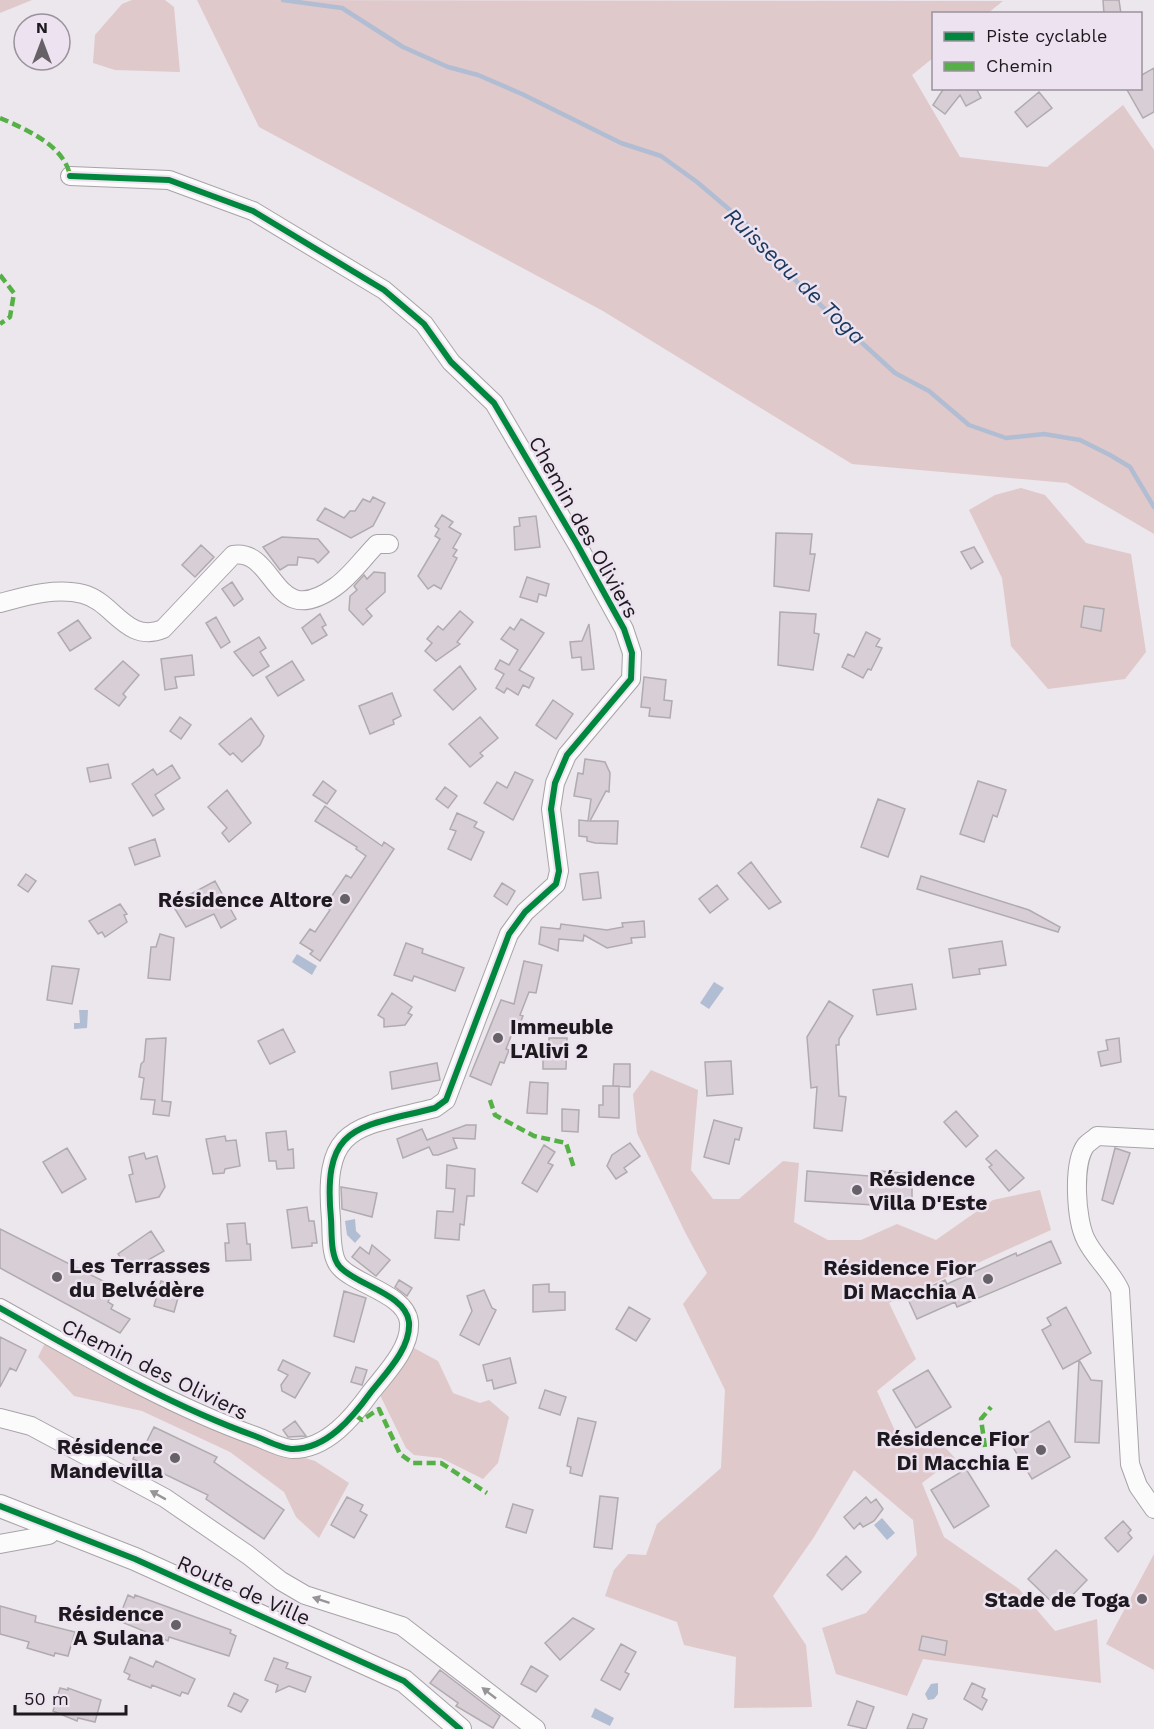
<svg xmlns="http://www.w3.org/2000/svg" width="1154" height="1729" viewBox="0 0 1154 1729" font-family="'Work Sans',sans-serif">
	<rect width="100%" height="100%" fill="#ece6ed"/>
	<path fill="#dfc9cb" d="M0 0H32L0 13Z
		M132 0H165L174 7 180 72 115 70 93 63 95 35 122 4Z
		M197 0 1003 1 988 13 934 14 933 58 912 75 960 157 1047 167 1123 105 1154 150V534L1067 483 852 464 603 311 259 127Z
		M1021 488 1045 495 1086 543 1131 554 1146 652 1125 679 1048 689 1011 646 1002 578 969 510 995 495Z
		M651 1070 698 1090 691 1170 713 1199H739L783 1161 799 1163 794 1222 828 1240H861L897 1224 936 1240 993 1200 1040 1190 1051 1230 889 1303 916 1359 877 1391 900 1442 933 1434 955 1458 922 1483 944 1537 1019 1589 1055 1631 1097 1619 1101 1683 923 1659 907 1696 836 1674 822 1628 866 1613 917 1555 913 1520 854 1470 814 1537 773 1596 806 1645 812 1707 734 1708 736 1657 684 1645 677 1622 605 1596 614 1570 628 1554 646 1555 657 1524 721 1468 725 1390 683 1304 707 1273 685 1232 637 1133 633 1094Z
		M45 1343 262 1445 315 1461 349 1483 319 1538 296 1517 284 1492 230 1452 142 1411 74 1396 38 1357Z
		M414 1348 438 1361 453 1393 480 1403 489 1400 509 1417 498 1463 483 1479 441 1458 414 1455 406 1448 380 1395Z
		M1154 1554V1670L1106 1644Z"/>
	<path fill="#b1bdd2" d="M297 954 317 966 312 975 292 962Z
		M714 982 724 988 709 1009 700 1003Z
		M79 1010H88L87 1028 74 1029V1023H80Z
		M355 1219 356 1231 361 1236 355 1243 347 1235 345 1221Z
		M882 1518 895 1533 887 1540 874 1525Z
		M938 1683V1694L934 1699 928 1700 925 1694 931 1684Z
		M595 1708 614 1718 610 1726 591 1717Z"/>
	<g fill="none" stroke-linecap="round" stroke-linejoin="round">
		<path stroke="#b1bdd2" stroke-width="4.5" d="M283 0 342 8 403 47 448 67 478 75 522 94 621 143 661 156 697 182 750 227 803 289 895 373 929 391 969 425 1006 438 1044 434 1080 440 1110 455 1130 467 1154 507"/>
	</g>
	<path fill="#d8ced5" stroke="#b0abaf" stroke-width="1.5" d="M1103 0H1119L1121 14H1104Z
		M1154 68V112L1143 118 1126 88H1140V76Z
		M944 88H976L981 98 966 106 960 95 945 114 933 105Z
		M1039 92 1052 108 1027 127 1015 112Z
		M373 497 385 503 373 526 351 538 317 520 325 508 344 518 350 511H355L363 499 370 502Z
		M442 515 453 522 449 527 461 534 453 548 457 550 453 556 457 558 441 589 434 585 428 589 418 576 440 539 435 536 439 529 435 526Z
		M536 516 540 547 515 550 514 527 520 526 519 518Z
		M776 533 812 534 810 554H815L809 591 774 586Z
		M282 537 318 539 329 552 318 563 314 559 298 557 297 565H288L280 570 263 547Z
		M201 545 214 557 195 577 182 565Z
		M974 547 983 562 971 569 961 552Z
		M374 572 385 573V592L366 609 372 616 363 625 349 610 350 596 357 590 354 586 364 575 367 579Z
		M527 577 549 584 546 596 539 594 537 602 520 597Z
		M232 582 243 599 234 606 222 589Z
		M1084 606 1104 609 1101 631 1081 627Z
		M460 611 473 622 457 642 460 644 436 661 425 651 432 643 427 639 438 626 443 630Z
		M780 612 816 614 814 633 819 634 813 670 778 665Z
		M320 614 326 625 322 627 327 635 312 644 302 628Z
		M216 617 230 642 221 648 206 623Z
		M521 619 544 633 519 670 534 678 529 688 523 685 518 695 507 688 504 693 496 688 504 674 495 669 500 660 509 665 518 650 501 639 510 627 514 630Z
		M78 620 91 638 70 651 58 633Z
		M589 624 594 669 582 670 581 657 572 658 570 642 582 641Z
		M866 632 880 639 876 646 882 648 871 670 868 669 863 678 842 667 848 654 854 657Z
		M259 637 266 648 260 652 269 666 253 676 234 652Z
		M192 655 194 675 175 677 177 688 165 690 161 659Z
		M123 661 139 675 123 694 126 697 119 706 95 689Z
		M292 661 304 680 278 696 266 677Z
		M460 666 476 689 453 710 434 690Z
		M644 677 666 680 664 700 672 701 670 718 649 716 650 708 641 707Z
		M392 693 401 716 393 720 394 724 370 734 359 706Z
		M553 700 573 714 556 739 536 725Z
		M180 717 191 725 181 739 170 731Z
		M480 717 498 738 480 753 483 756 470 767 449 744Z
		M251 718 264 736 260 745 242 762 233 753 230 755 219 744Z
		M585 759 605 762 610 773 609 792 606 791 590 821H618L617 844 595 843 587 841V837L579 836V820L588 821 591 799 574 796 578 773 583 774Z
		M108 764 111 778 90 782 87 768Z
		M172 765 180 778 155 795 164 809 153 816 132 784 153 769 157 775Z
		M515 772 533 780 513 820 484 803 497 782 507 788Z
		M323 781 336 791 327 804 313 795Z
		M978 781 1006 790 997 817 993 815 984 842 960 834Z
		M445 787 457 796 448 808 436 799Z
		M227 790 251 823 229 842 222 833 227 828 208 807Z
		M878 799 905 809 888 857 861 847Z
		M325 806 382 846 384 842 394 849 320 961 310 954 313 951 300 943 310 929 315 932 330 910 325 906 346 875 351 878 366 856 356 849 357 847 315 821Z
		M457 813 477 822 474 827 484 832 471 860 448 849 456 831 450 829Z
		M155 839 160 856 135 865 129 848Z
		M751 862 781 902 769 909 738 873Z
		M598 872 601 898 583 900 580 874Z
		M26 874 36 881 28 892 18 885Z
		M921 876 1029 910 1060 927 1058 932 917 889Z
		M215 881 236 919 221 928 214 914 186 927 172 904Z
		M502 883 515 891 507 905 494 896Z
		M717 885 728 899 710 913 699 899Z
		M120 904 127 914 124 915 127 922 105 937 102 932 98 934 89 921Z
		M644 921 645 937 631 938 632 943 607 948 584 935 583 941 559 939 558 951 539 944 541 927 560 929 561 924 607 930 623 927 622 923Z
		M160 934 174 938 170 980 148 978 151 947H156Z
		M1002 941 1006 965 979 969 980 974 953 978 949 949Z
		M406 943 423 949 422 953 464 968 455 991 414 976 412 981 394 975Z
		M524 961 542 965 536 993 529 992 520 1015 523 1016 518 1028 515 1026 506 1049 509 1050 504 1063 500 1062 491 1085 470 1076 501 1000 514 1004Z
		M52 966 79 969 72 1004 47 1000Z
		M912 984 916 1009 877 1015 873 990Z
		M392 993 412 1007 408 1013 412 1015 405 1025 384 1027V1019L378 1015Z
		M829 1001 853 1016 839 1039V1045H836L839 1096 846 1097 842 1131 814 1128 817 1087 811 1088 807 1037Z
		M283 1029 295 1052 270 1064 258 1041Z
		M166 1038 162 1101 171 1102 169 1116 153 1114 155 1100 141 1099 144 1078 139 1077 141 1064 144 1061 146 1039Z
		M549 1038H567L566 1069H543V1057H549Z
		M1119 1038 1121 1062 1101 1066 1098 1052 1108 1050 1106 1040Z
		M731 1061 733 1094 707 1096 705 1062Z
		M437 1063 440 1080 392 1089 390 1072Z
		M614 1064H630V1087L613 1086Z
		M530 1082 548 1083 547 1114 527 1113Z
		M603 1086H619V1118L599 1117V1105H603Z
		M562 1109 579 1110 578 1132 562 1131Z
		M956 1111 978 1136 966 1147 944 1122Z
		M714 1120 742 1128 739 1140 735 1139 729 1164 704 1157Z
		M466 1125H476L475 1139 453 1138 457 1148 438 1155H433L429 1147 403 1158 397 1139 422 1129 427 1140Z
		M286 1131 288 1150 293 1149 294 1168 277 1169 276 1161H269L266 1133Z
		M225 1136 226 1141 236 1140 240 1166 225 1169 224 1173 213 1174 206 1139Z
		M630 1143 640 1156 624 1168 627 1172 616 1179 607 1166 612 1155Z
		M544 1145 555 1152 548 1163 553 1165 537 1192 522 1183Z
		M67 1148 86 1179 62 1193 43 1162Z
		M1115 1148 1130 1153 1113 1204 1102 1200Z
		M996 1150 1024 1178 1009 1191 989 1167 992 1165 986 1159Z
		M144 1153 146 1159 157 1156 165 1187 159 1197 136 1202 129 1175 133 1174 129 1157Z
		M447 1165 475 1169 474 1196H467L464 1225 460 1224 459 1240 435 1238 437 1211 453 1212 455 1189 446 1188Z
		M807 1171 881 1177V1171L912 1174V1200L909 1207 805 1201Z
		M341 1187 377 1193 372 1217 342 1209Z
		M307 1207 309 1221H314L317 1243H312V1246L292 1248 287 1210Z
		M245 1223 247 1244H250L251 1260 226 1261 225 1243H229L227 1224Z
		M0 1229 115 1287 108 1302 113 1305 111 1309 130 1319 120 1333 0 1268Z
		M151 1231 164 1251 129 1271 118 1254Z
		M1051 1241 1061 1263 957 1307 955 1302 917 1319 907 1297 945 1280 947 1284 1016 1253 1017 1256Z
		M372 1245 390 1260 376 1276 352 1257 360 1247 369 1254Z
		M399 1280 412 1288 407 1296 395 1287Z
		M161 1281 181 1287 174 1312 154 1306Z
		M549 1284V1292H565V1310L533 1312V1285Z
		M484 1290 492 1308 496 1310 479 1345 460 1335 472 1311 467 1296Z
		M344 1291 366 1298 354 1342 334 1336Z
		M629 1307 650 1319 636 1341 616 1329Z
		M1066 1307 1091 1353 1079 1360 1091 1380 1102 1381 1099 1443 1075 1442 1079 1360 1063 1369 1042 1330 1051 1325 1047 1318Z
		M0 1337 26 1350 16 1371 10 1368 0 1387Z
		M510 1358 516 1383 494 1389 492 1380 487 1381 483 1365Z
		M283 1360 310 1373 295 1398 282 1391 281 1385 288 1375 278 1370Z
		M356 1367 367 1370 362 1385 351 1382Z
		M928 1370 951 1407 916 1428 893 1390Z
		M545 1390 566 1397 560 1415 539 1408Z
		M578 1418 596 1422 582 1476 570 1473 571 1467 567 1466Z
		M295 1421 306 1436 288 1437 283 1430Z
		M1049 1421 1070 1457 1032 1479 1011 1444Z
		M154 1427 217 1457 214 1462 284 1510 264 1539 206 1499 208 1495 133 1459 141 1443 145 1445Z
		M966 1469 989 1506 954 1528 931 1490Z
		M600 1496 618 1498 612 1549 594 1547Z
		M347 1497 363 1505 360 1511 367 1515 354 1538 331 1525Z
		M866 1497 871 1503 876 1499 883 1509 874 1521 863 1527 860 1523 854 1529 844 1517Z
		M513 1504 533 1510 526 1533 506 1527Z
		M1123 1521 1131 1530 1128 1533 1132 1538 1118 1552 1105 1538Z
		M1056 1550 1087 1580 1059 1609 1028 1579Z
		M846 1556 861 1572 842 1590 827 1575Z
		M128 1595 134 1598 135 1595 231 1630 230 1633 236 1636 229 1656 169 1637 168 1641 124 1623 126 1620 119 1618Z
		M0 1606 36 1616 35 1622 75 1632 68 1656 55 1653 54 1656 27 1648 29 1642 0 1634Z
		M573 1618 594 1629 560 1660 545 1643Z
		M922 1636 947 1641 945 1655 919 1650Z
		M621 1644 636 1652 625 1672 629 1674 620 1690 601 1680Z
		M130 1657 153 1667 156 1661 195 1679 188 1694 182 1692 180 1696 152 1685 151 1688 128 1679 130 1675 124 1672Z
		M274 1658 288 1663 286 1668 311 1677 305 1692 289 1686 276 1692 278 1685 265 1680Z
		M531 1666 548 1676 536 1692 521 1684Z
		M440 1670 500 1716 493 1728 456 1706 458 1703 430 1683Z
		M972 1683 985 1689 982 1697 987 1700 982 1710 964 1699Z
		M60 1688 68 1690V1688L101 1700 95 1722 78 1718 77 1721 53 1711Z
		M234 1693 248 1700 241 1712 228 1706Z
		M857 1701 874 1707 866 1729 848 1725Z
		M913 1714 927 1719 923 1729H907Z"/>
	<g fill="none" stroke-linecap="round" stroke-linejoin="round">
		<defs>
			<path id="minor" d="M0 603C26 596 56 587 83 594 114 602 126 644 163 629L233 555C277 548 272 632 335 587 351 576 364 557 377 544H389
				M1154 1139 1097 1136C1094 1139 1089 1142 1086 1145 1072 1163 1076 1221 1086 1240 1095 1258 1111 1271 1120 1290L1130 1464 1138 1486 1154 1509
				M0 1308C82 1354 166 1404 255 1436 266 1440 282 1449 293 1449 327 1449 353 1417 371 1392 386 1373 411 1348 409 1322 406 1294 356 1285 340 1267 330 1257 332 1232 331 1219 322 1123 357 1128 435 1108L446 1100 509 934 525 912 556 884 559 871 551 809 555 783 567 755 631 679 632 653 624 629 577 544 494 403 451 362 424 324 384 290 253 211 169 180 70 176
				M0 1418 31 1426 165 1498 248 1555 281 1581 305 1595 402 1626 536 1729
				M0 1544 49 1535 55 1529"/>
			<path id="tertiary" d="M0 1506 135 1559 404 1681 460 1729"/>
		</defs>
		<use href="#minor" stroke="#a8a3a8" stroke-width="20"/>
		<use href="#tertiary" stroke="#a8a3a8" stroke-width="24"/>
		<use href="#minor" stroke="#fcfbfc" stroke-width="18"/>
		<use href="#tertiary" stroke="#fcfbfc" stroke-width="22"/>
		<path stroke="#55b145" stroke-width="4.5" stroke-dasharray="9 4.5" stroke-linecap="butt" d="M0 118C26 129 65 146 70 176
			M0 275 14 293 10 317 0 324
			M490 1100 495 1115 534 1136 566 1143 574 1168
			M355 1415 362 1420 379 1409 400 1454 413 1463H441L487 1493
			M985 1447 981 1419 991 1407"/>
		<defs>
			<path id="cycleway" d="M0 1308C82 1354 166 1404 255 1436 266 1440 282 1449 293 1449 327 1449 353 1417 371 1392 386 1373 411 1348 409 1322 406 1294 356 1285 340 1267 330 1257 332 1232 331 1219 322 1123 357 1128 435 1108L446 1100 509 934 525 912 556 884 559 871 551 809 555 783 567 755 631 679 632 653 624 629 577 544 494 403 451 362 424 324 384 290 253 211 169 180 70 176
				M0 1506 135 1559 404 1681 460 1729"/>
		</defs>
		<use href="#cycleway" stroke="#ede3f0" stroke-width="10"/>
		<use href="#cycleway" stroke="#00873e" stroke-width="6"/>
	</g>
	<defs><path id="oneway-solid" d="M-6-.8H1V-3.2L6.5 0L1 3.2V.8H-6Z" transform="scale(1.5)"/></defs>
	<g fill="#989598">
		<use href="#oneway-solid" transform="translate(158 1495) rotate(-151)"/>
		<use href="#oneway-solid" transform="translate(321 1600) rotate(-162)"/>
		<use href="#oneway-solid" transform="translate(489 1693) rotate(-142)"/>
	</g>
	<g fill="#656166" stroke="#ede3f0" stroke-width="2">
		<circle cx="345" cy="899" r="6"/>
		<circle cx="498" cy="1038" r="6"/>
		<circle cx="857" cy="1190" r="6"/>
		<circle cx="57" cy="1277" r="6"/>
		<circle cx="988" cy="1279" r="6"/>
		<circle cx="1041" cy="1450" r="6"/>
		<circle cx="175" cy="1458" r="6"/>
		<circle cx="1142" cy="1599" r="6"/>
		<circle cx="176" cy="1625" r="6"/>
	</g>
	<g text-anchor="middle" dominant-baseline="central" stroke-width="5" stroke-linejoin="round" paint-order="stroke">
		<g font-size="21" fill="#1d191e" stroke="#ede3f0">
			<text transform="translate(584 527) rotate(61)">Chemin des Oliviers</text>
			<text transform="translate(155 1369) rotate(26)">Chemin des Oliviers</text>
			<text transform="translate(244 1590) rotate(24)">Route de Ville</text>
		</g>
		<g font-size="21" font-weight="bold" fill="#1d191e" stroke="#ede3f0" text-anchor="end">
			<text x="333" y="899">Résidence Altore</text>
			<text x="510" y="1026" text-anchor="start">Immeuble<tspan x="510" dy="24">L'Alivi 2</tspan></text>
			<text x="869" y="1178" text-anchor="start">Résidence<tspan x="869" dy="24">Villa D'Este</tspan></text>
			<text x="69" y="1265" text-anchor="start">Les Terrasses<tspan x="69" dy="24">du Belvédère</tspan></text>
			<text x="976" y="1267">Résidence Fior<tspan x="976" dy="24">Di Macchia A</tspan></text>
			<text x="1029" y="1438">Résidence Fior<tspan x="1029" dy="24">Di Macchia E</tspan></text>
			<text x="163" y="1446">Résidence<tspan x="163" dy="24">Mandevilla</tspan></text>
			<text x="1130" y="1599">Stade de Toga</text>
			<text x="164" y="1613">Résidence<tspan x="164" dy="24">A Sulana</tspan></text>
		</g>
		<g font-size="22" font-style="italic" fill="#19375c" stroke="#ede3f0">
			<text transform="translate(795 276) rotate(44)">Ruisseau de Toga</text>
		</g>
	</g>
	<rect x="932" y="12" width="210" height="78" fill="#ede3f0" stroke="#9a929c" stroke-width="1.5"/>
	<rect x="944" y="32" width="30" height="9" fill="#00873e" stroke="#9a929c" stroke-width="1.5"/>
	<text x="986" y="42" font-size="18" fill="#1d191e">Piste cyclable</text>
	<rect x="944" y="62" width="30" height="9" fill="#55b145" stroke="#9a929c" stroke-width="1.5"/>
	<text x="986" y="72" font-size="18" fill="#1d191e">Chemin</text>
	<g transform="translate(42 42)"><circle r="28" fill="#ede3f0" stroke="#9a929c" stroke-width="1.5"/>
	<path d="M0-4.5L10 22L0 15L-10 22Z" fill="#656166"/>
	<text y="-9" font-size="16" font-weight="bold" text-anchor="middle" fill="#1d191e">N</text>
	</g>
	<path d="M15 1705v9h111v-9" fill="none" stroke="#1d191e" stroke-width="3"/>
	<text x="24" y="1705" font-size="18" fill="#1d191e" stroke="#ede3f0" stroke-width="4.5" paint-order="stroke">50 m</text>
</svg>
